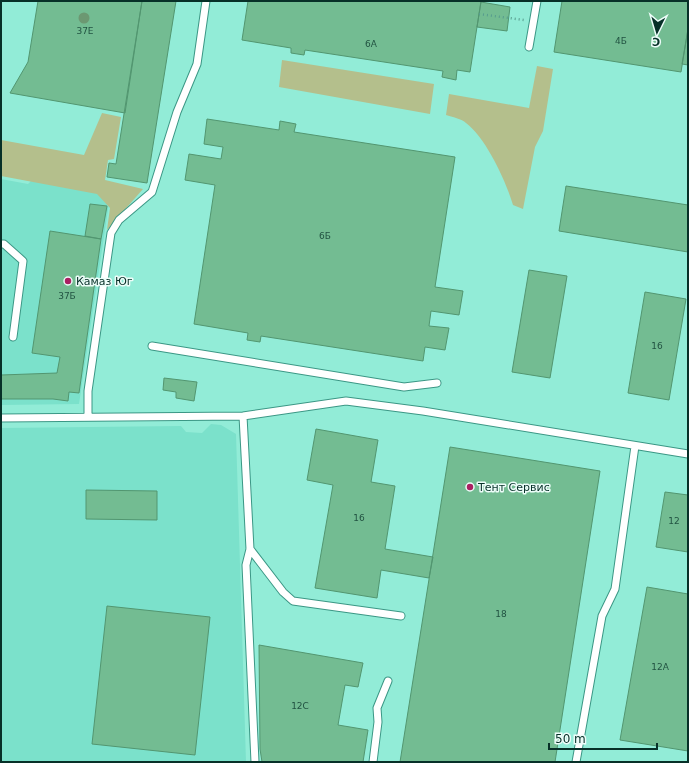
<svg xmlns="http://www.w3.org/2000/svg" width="689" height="763" viewBox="0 0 689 763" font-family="'DejaVu Sans',sans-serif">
	<rect width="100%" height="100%" fill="#92ecd7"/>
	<path fill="#7be1cb" d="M1 179 28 184 31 181 98 192 109 203 79 404 1 405Z
		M211 424 221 425 236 434 246 762H1V428L181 426 186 432 202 433Z"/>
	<path fill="#b4bf8c" d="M282 60 434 84 430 114 279 87Z
		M537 66 553 69 543 131 535 147 523 209 513 205C506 181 486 138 466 123 462 119 452 117 446 115L449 94 529 108Z
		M102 113 121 117 114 159 108 160 105 180 143 189 107 230 110 208 97 194 1 176V140L84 155Z"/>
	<path fill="#73bc92" stroke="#529670" d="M38 1H142L125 113 10 93 28 62Z
		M142 1H176L147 183 107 177 109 163 116 164Z
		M248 1H481L470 72 457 70 456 80 442 77 443 71 305 50 304 55 291 53V48L242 40Z
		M562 1H688V29L681 72 554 52Z
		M481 2 510 7 507 31 477 27Z
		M688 29V65L682 64Z
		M207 119 279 130 280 121 296 124 294 132 455 157 435 287 463 291 459 315 431 311 429 326 449 328 445 350 425 347 423 361 261 336 260 342 247 340 248 333 194 324 215 185 185 180 189 154 221 159 223 147 204 144Z
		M566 186 688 205V252L559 231Z
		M90 204 107 206 101 239 85 236Z
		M50 231 101 239 79 393 69 392 68 401 53 399H1V375L57 373 60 357 32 353Z
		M529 270 567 276 550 378 512 372Z
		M645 292 686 299 669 400 628 393Z
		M164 378 197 382 194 401 176 398V392L163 390Z
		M316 429 378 440 371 482 395 486 385 549 433 557 429 578 381 570 377 598 315 588 333 485 307 480Z
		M450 447 600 471 555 762H400Z
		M86 490 157 491V520L86 519Z
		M665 492 688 495V552L656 547Z
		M647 587 688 594V751L620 740Z
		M107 606 210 617 195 755 92 744Z
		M259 645 363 663 358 687 345 685 338 725 368 730 363 762H262L260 749Z"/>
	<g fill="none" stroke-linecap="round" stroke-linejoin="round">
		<defs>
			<path id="service" d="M529 47 537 1
				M1 244H4L23 261 13 337
				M152 346 404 387 437 383
				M243 416 250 549 246 565 255 762
				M88 417V391L111 233 119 220 152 192 177 112 197 64 206 1
				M1 418 243 416 346 401 423 411 688 454
				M250 549 283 592 293 601 401 616
				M373 762 378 722 377 708 388 681
				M576 762 602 616 615 589 635 446"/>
		</defs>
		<use href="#service" stroke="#3b9785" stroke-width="9"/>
		<path stroke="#589d8e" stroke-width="2.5" stroke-dasharray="1 3" stroke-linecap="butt" d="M479 14 524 20"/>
		<use href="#service" stroke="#fff" stroke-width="7"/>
	</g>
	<circle fill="#6c9872" cx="84" cy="18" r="5.5"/>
	<g fill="#aa2062" stroke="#edfdf9" stroke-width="1.5">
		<circle cx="68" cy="281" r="4"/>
		<circle cx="470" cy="487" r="4"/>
	</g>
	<g text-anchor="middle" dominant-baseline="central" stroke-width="3" stroke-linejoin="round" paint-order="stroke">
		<g font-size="9" fill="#225342">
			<text x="85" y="31">37Е</text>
			<text x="621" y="41">4Б</text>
			<text x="371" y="44">6А</text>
			<text x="325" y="236">6Б</text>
			<text x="67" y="296">37Б</text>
			<text x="657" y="346">16</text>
			<text x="359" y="518">16</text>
			<text x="674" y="521">12</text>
			<text x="501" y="614">18</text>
			<text x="660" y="667">12А</text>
			<text x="300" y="706">12С</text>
		</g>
		<g font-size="11" fill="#073028" stroke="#edfdf9" text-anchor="start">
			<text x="76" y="281">Камаз Юг</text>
			<text x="478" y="487">Тент Сервис</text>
		</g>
	</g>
	<rect width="689" height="763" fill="none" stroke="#073028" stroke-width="4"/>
	<g transform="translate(657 32) rotate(185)" stroke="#edfdf9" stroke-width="3" paint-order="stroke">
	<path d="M0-3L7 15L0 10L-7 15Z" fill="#073028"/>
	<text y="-6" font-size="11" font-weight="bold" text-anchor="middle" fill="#073028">С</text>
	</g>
	<path d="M549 743v6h108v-6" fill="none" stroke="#073028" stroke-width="2"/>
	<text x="555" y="743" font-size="12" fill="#073028" stroke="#edfdf9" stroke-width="3" paint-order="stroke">50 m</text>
</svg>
